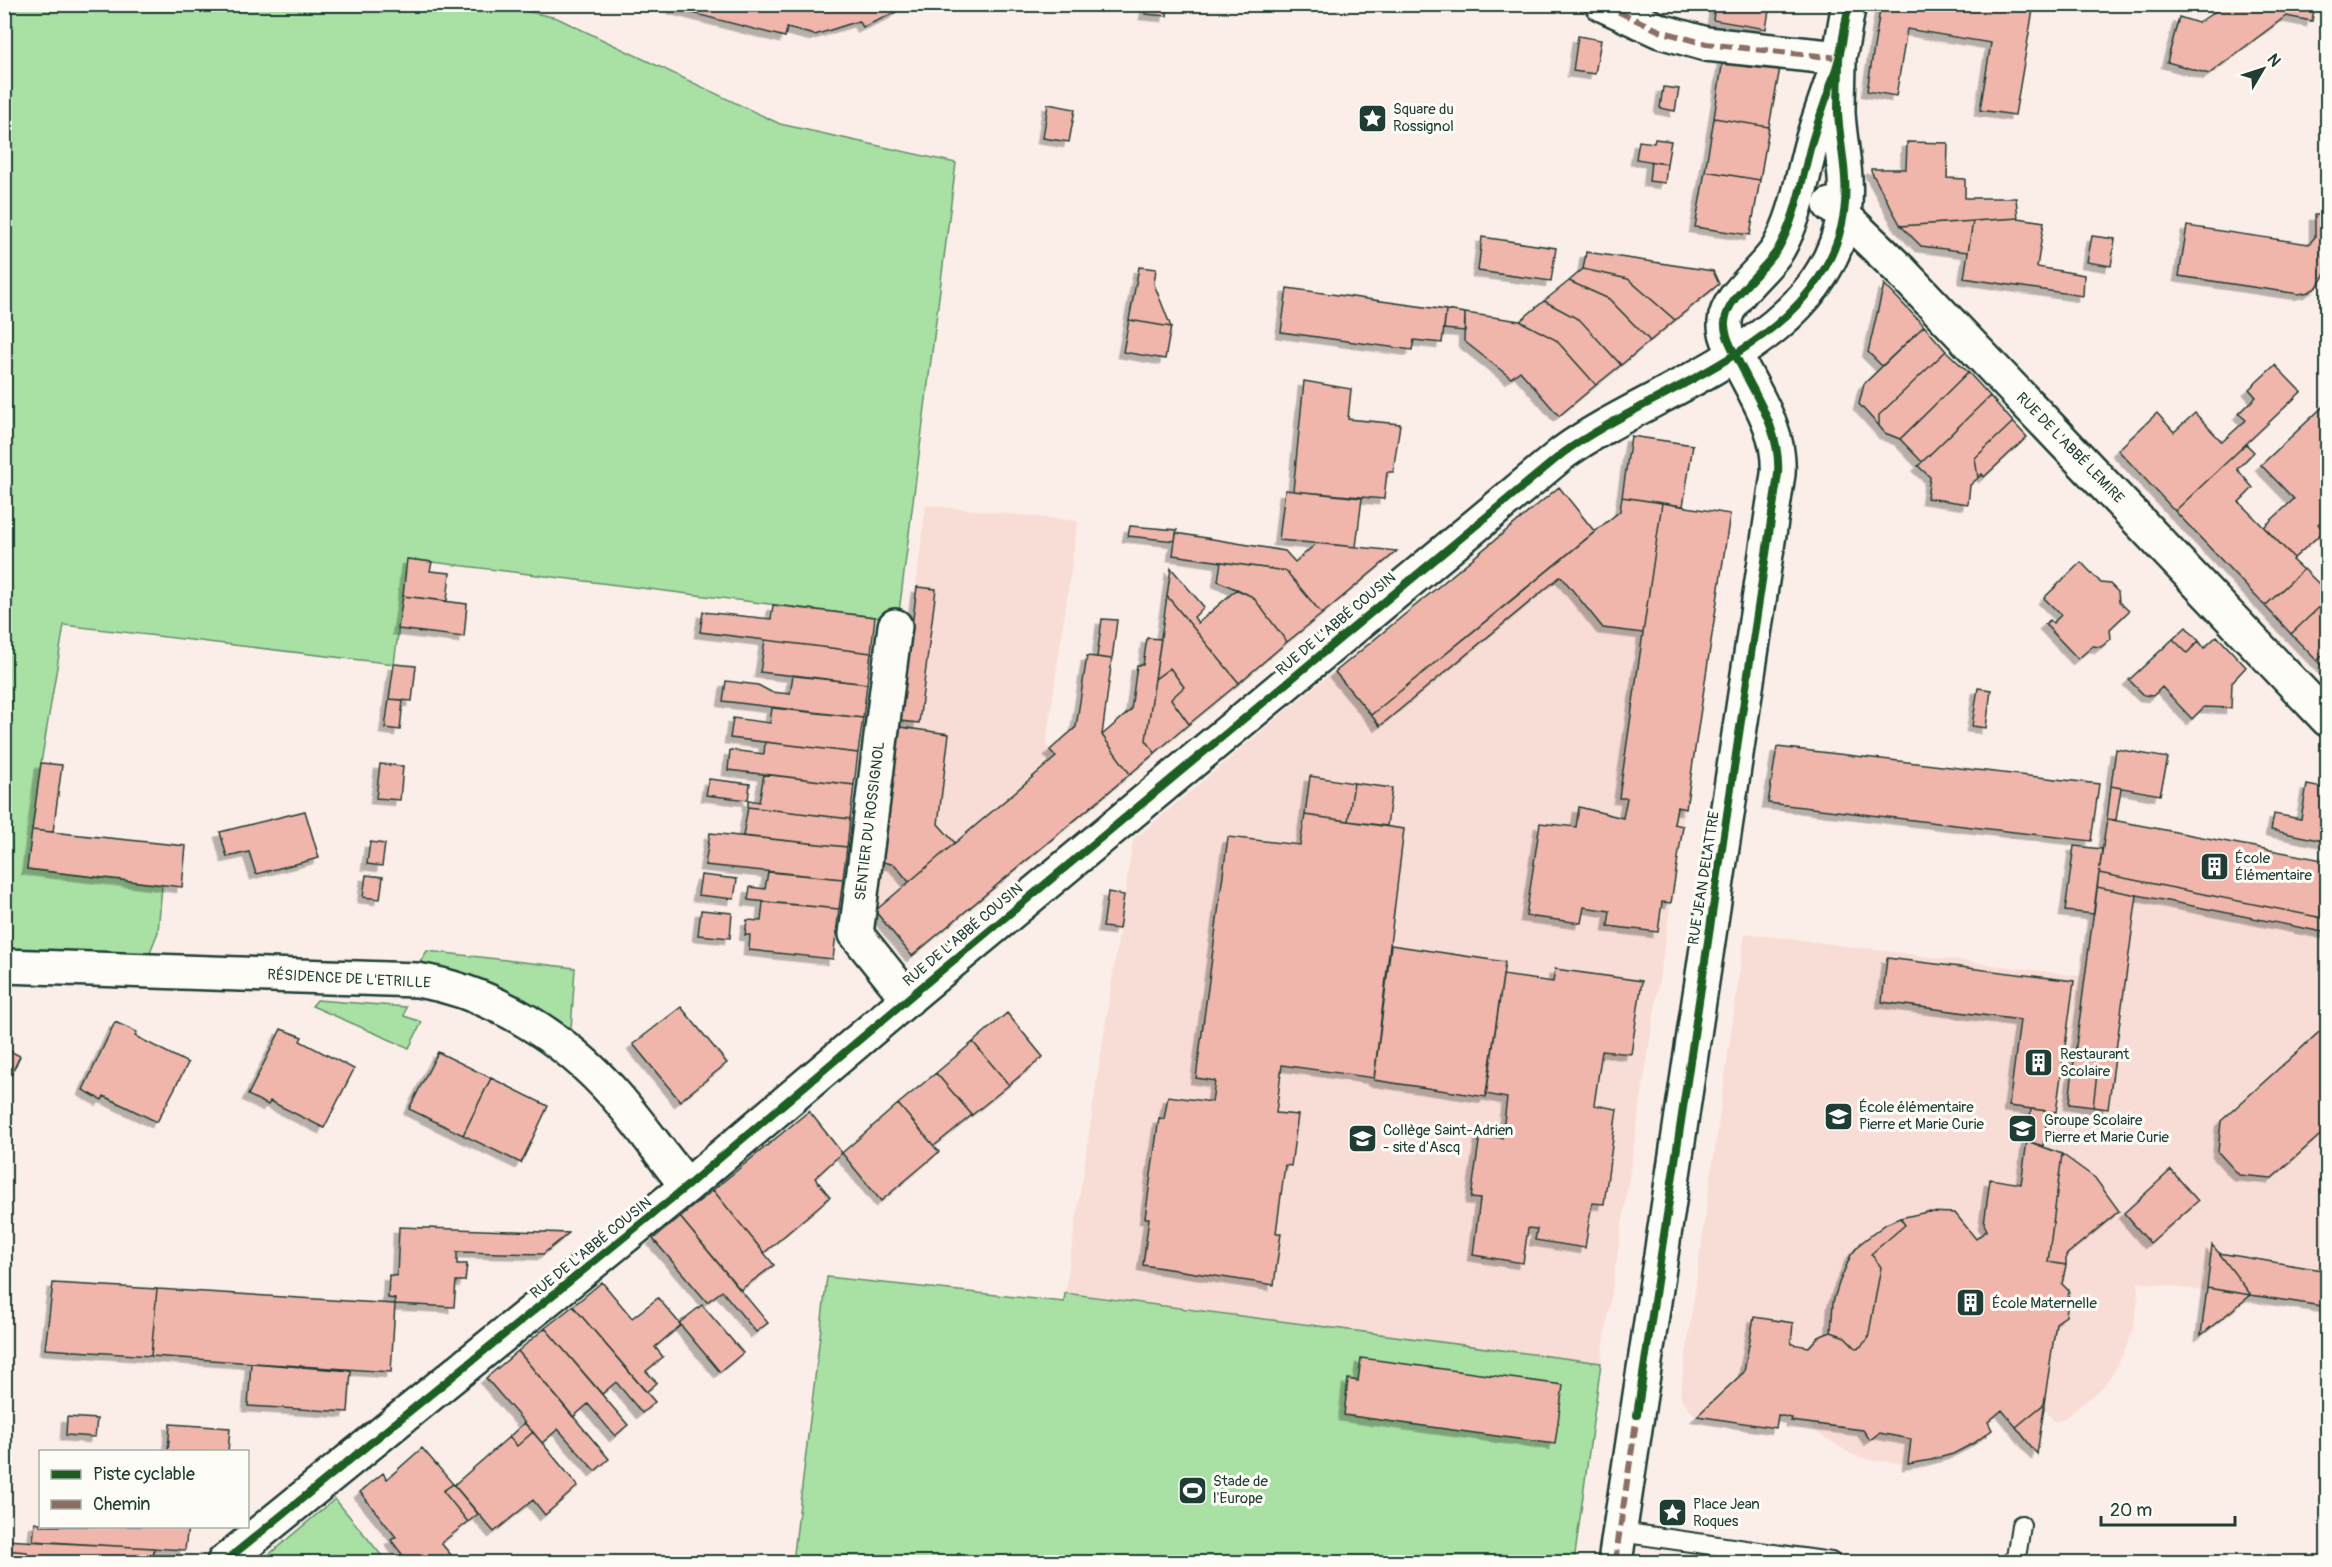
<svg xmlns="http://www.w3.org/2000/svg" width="2332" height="1567" viewBox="0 0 2332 1567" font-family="Pangolin,sans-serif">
	<defs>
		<filter id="shadow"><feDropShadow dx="-5.5" dy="5.5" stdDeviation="0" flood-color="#0004"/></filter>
	</defs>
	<rect width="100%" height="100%" fill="#fbeee8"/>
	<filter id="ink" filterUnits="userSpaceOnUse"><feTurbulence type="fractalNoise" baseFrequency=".0167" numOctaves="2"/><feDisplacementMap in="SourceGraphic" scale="12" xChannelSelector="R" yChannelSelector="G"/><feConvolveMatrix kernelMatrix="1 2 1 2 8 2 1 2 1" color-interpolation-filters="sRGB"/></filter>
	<g filter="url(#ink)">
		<path fill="#f8ddd6" d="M1559 487 1594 531 1620 511 1622 497 1730 514 1601 1363 1065 1293 1133 840 1290 707Z
			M926 505 1078 521 1046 745 1093 804 912 956 875 911Z
			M2104 823 2327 862V1307L2251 1295 2199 1338 2205 1291 2138 1282V1300L2134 1325 2126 1348 2115 1370 2101 1389 2066 1417 2055 1422 2044 1409 2037 1454 2002 1411 1988 1422 1992 1430 1974 1443 1953 1454 1931 1460 1908 1464 1869 1460 1851 1454 1819 1434 1811 1427V1424L1791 1421V1418L1778 1415 1776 1428 1697 1416 1691 1412 1680 1396 1745 933 2081 976Z"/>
		<path fill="#a9e0a4" stroke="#648e6c" stroke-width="1.5" d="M5 5H498L557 18 780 124 956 163 898 620 408 559 394 664 64 625 41 763 27 869 162 885 158 932 148 957 5 951Z
			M427 951 575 968 571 1030 520 996 417 966Z
			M317 1000 406 1007 404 1016 422 1022 409 1048 312 1006Z
			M827 1277 1064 1302 1065 1293 1601 1363 1574 1562H793Z
			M335 1499 387 1562H260Z"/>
		<path fill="#f1b6ab" stroke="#1f3d34" stroke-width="1.5" filter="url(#shadow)" d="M674 4H905L894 13 863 27 859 21 815 35 787 28 785 37 673 8Z
			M1147 4H1168L1167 16 1145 14Z
			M1715 4H1770L1766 29 1713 20Z
			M1881 4H1969L1997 9 1998 4H2034L2015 115 1980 110 1991 43 1907 29 1896 96 1867 91Z
			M2226 4H2315L2312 21 2286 16 2209 74 2167 62 2179 17 2198 23Z
			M1578 36 1601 40 1595 74 1573 71Z
			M1723 59 1780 68 1769 127 1714 118Z
			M1663 87 1679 89 1675 111 1660 108Z
			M1048 104 1075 109 1069 142 1043 138Z
			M1714 118 1769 127 1760 180 1705 171Z
			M1655 139 1671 141 1667 164 1636 159 1639 141 1654 143Z
			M1907 142 1948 143 1947 178 1965 179V198H2016L2018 218 1901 226 1871 171V169H1906Z
			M1651 162 1667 164 1665 183 1649 181Z
			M1705 171 1760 180 1750 235 1695 227Z
			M2315 215H2328V269L2317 287 2309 292 2299 294 2179 276 2187 226 2309 244 2315 237Z
			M2018 218 2044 222 2037 267 2084 275 2083 296 1964 278 1973 221Z
			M1973 221 1968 252 1921 246 1901 226Z
			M2092 236 2115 239 2111 266 2087 262Z
			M1482 237 1556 248 1551 281 1478 271Z
			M1586 252 1713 271 1719 284 1675 320 1628 279 1583 269Z
			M1139 267 1156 269 1154 284 1171 327 1129 320Z
			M1583 269 1628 279 1675 320 1650 341 1609 299 1569 281Z
			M1569 281 1609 299 1650 341 1621 365 1580 320 1544 301Z
			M1884 284 1924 326 1882 366 1868 352Z
			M1287 288 1446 310 1442 343 1414 340 1412 350 1281 332Z
			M1544 301 1580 320 1621 365 1596 385 1556 340 1520 321Z
			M1446 310 1465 313V331L1444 329Z
			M1465 313 1520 321 1556 340 1596 385 1559 416 1520 371 1511 378 1464 341Z
			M1129 320 1171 327 1165 359 1123 352Z
			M1924 326 1946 351 1879 415V426L1859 404 1864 384Z
			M1946 351 1968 372 1900 439 1885 433 1879 426V415Z
			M2275 365 2301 392 2175 511 2118 450 2157 413 2174 432 2195 413 2222 442 2246 420 2239 414 2256 397 2249 389Z
			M1968 372 1990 396 1922 462 1900 439Z
			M1304 381 1351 389 1348 419 1400 424 1393 472H1387L1384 499 1293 491Z
			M1990 396 2013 422 1975 458 1978 478 1970 485 1968 504 1927 498 1930 477 1918 466Z
			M2328 402V515L2318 524 2324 531 2294 558 2264 527 2294 499 2261 465Z
			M2013 422 2027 437 1984 477 1982 474 1978 478 1975 458Z
			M1631 436 1693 445 1683 506 1622 497Z
			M2246 444 2254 452 2237 469 2253 488 2239 502 2294 558 2292 560 2303 570 2265 606 2175 511Z
			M1559 487 1595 532 1371 715 1335 672Z
			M1285 490 1362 498 1356 547 1279 540Z
			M1622 497 1662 503 1643 633 1603 628 1561 576 1380 726 1371 715 1620 511Z
			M1662 503 1730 514 1686 809 1677 807 1674 824 1683 826 1671 903 1662 902 1658 932 1608 926 1610 911 1584 907 1581 923 1526 916 1540 823 1576 827 1579 807 1623 818 1627 798H1619Z
			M1130 526 1177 530 1175 541 1128 536Z
			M1176 533 1285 551 1295 562 1317 543 1397 551 1322 614 1286 571 1173 555Z
			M407 559 432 562 430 571 450 573 447 601 403 596Z
			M1221 562 1286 571 1322 614 1287 642 1253 597 1218 581Z
			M2081 562 2101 583 2110 584 2118 592 2119 602 2129 611 2110 629 2111 639 2101 647 2093 646 2078 659 2045 624 2050 620 2053 623 2061 615 2044 598Z
			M1171 568 1204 607 1194 617 1198 623 1237 589 1253 597 1287 642 1239 683 1167 596Z
			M2304 569 2328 593V599L2291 634 2265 606Z
			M917 587 936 589 919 723 900 721Z
			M403 596 467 604 464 637 398 629Z
			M1167 596 1239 683 1189 724 1171 699 1184 687 1170 668 1155 679Z
			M2328 599V650L2317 661 2291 634Z
			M773 605 875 617 871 653 700 632 703 612 771 619Z
			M1102 619 1117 620 1112 659 1097 657Z
			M2186 627 2199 641 2187 653 2173 639Z
			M2217 636 2246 667 2232 682 2231 708 2204 707 2192 719 2162 687 2153 696 2144 695 2129 680 2173 639 2187 653 2199 641 2204 648Z
			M1147 638 1161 639 1146 740 1155 753 1130 774 1102 735 1131 710 1137 665H1143Z
			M765 640 871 653 867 684 760 672Z
			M2328 650V672L2317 661Z
			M1087 656 1112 659 1102 735 1130 774 912 956 875 911 1056 757 1050 750 1076 727Z
			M394 664 416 666 412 701 389 699Z
			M1170 668 1184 687 1171 699 1189 724 1155 753 1146 740 1155 679Z
			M793 675 867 684 863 718 723 701 726 681 758 685 771 692 790 694Z
			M1978 688 1991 690 1986 728 1972 726Z
			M389 699 403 700 400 730 385 728Z
			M772 708 863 718 858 753 730 738 733 718 770 723Z
			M900 727 949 734 938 824 955 843 909 882 895 865 883 862Z
			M765 742 858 753 854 785 728 770 730 750 764 754Z
			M1777 747 2099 784 2091 841 1768 803Z
			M2116 749 2168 758 2160 795 2111 786Z
			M41 763 62 765 53 832 32 830Z
			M380 764 403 766 400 800 376 798Z
			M764 774 854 785 850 819 748 807V800L759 802Z
			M1310 776 1354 783 1348 821 1305 815Z
			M709 779 750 784 748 800 706 795Z
			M1354 783 1392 788 1387 826 1348 821Z
			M2307 785 2328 789V842L2271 830 2274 814 2301 819Z
			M2111 786 2121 788 2116 820 2107 819Z
			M748 807 850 819 847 847 743 836Z
			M305 811 319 858 256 874 249 852 227 857 220 832Z
			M1305 815 1404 829 1374 1078 1282 1065 1276 1113 1298 1115 1291 1166 1285 1165 1276 1233H1281L1274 1285 1143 1265 1149 1218H1145L1159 1118 1164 1119 1168 1096 1212 1102 1215 1081 1196 1078 1228 837 1300 845Z
			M2107 819 2328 861V919L2099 873Z
			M32 830 186 846 182 887 27 869Z
			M710 833 847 847 843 879 705 865Z
			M370 842 385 844 382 866 367 864Z
			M2074 846 2102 849 2094 914 2065 911Z
			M768 872 843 879 839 909 748 900 750 887 765 889Z
			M2099 873 2328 919V933L2097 887Z
			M366 875 383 877 380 899 363 897Z
			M701 875 737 879 734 899 698 895Z
			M2097 887 2137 895 2108 1109 2093 1107 2097 1073 2073 1069Z
			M1108 892 1124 895 1119 929 1103 927Z
			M763 902 839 909 833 959 749 950 750 935H745L747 920 761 921Z
			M701 910 732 913 730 938 698 935Z
			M1391 945 1505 962 1486 1097 1374 1080Z
			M1887 958 2074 981 2056 1112 2009 1106 2020 1020 1882 1002Z
			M1555 969 1642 981 1631 1054 1602 1051 1594 1105 1617 1109 1604 1204 1592 1203 1585 1248 1535 1240 1537 1229 1528 1228 1523 1263 1473 1255 1480 1199 1471 1198 1480 1135 1502 1138 1507 1098 1486 1094 1503 975 1553 982Z
			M681 1007 727 1063 680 1101 633 1044Z
			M1007 1013 1043 1057 1009 1085 973 1042Z
			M115 1022 137 1032 135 1036 188 1063 157 1122 104 1096 102 1100 83 1090Z
			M2328 1024V1128L2272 1178 2239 1175 2218 1152 2221 1121Z
			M281 1029 302 1037 300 1041 354 1069 324 1128 270 1101 268 1105 248 1095Z
			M973 1042 1009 1085 972 1115 936 1073Z
			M4 1048 20 1056 4 1090Z
			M438 1052 491 1078 463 1135 409 1109Z
			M2073 1069 2097 1073 2093 1107 2069 1104Z
			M936 1073 972 1115 934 1146 898 1104Z
			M491 1078 548 1106 521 1163 463 1135Z
			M898 1104 939 1152 881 1201 842 1153Z
			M2031 1109 2048 1111 2043 1146 2027 1141Z
			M809 1111 842 1153 815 1178 830 1197 764 1253 713 1190Z
			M2027 1141 2062 1154 2048 1262 2066 1265 2062 1284 2069 1291 2066 1316 2056 1323 2044 1404 2016 1427 2002 1410 1988 1422 1992 1430 1974 1443 1953 1454 1931 1460 1908 1464 1911 1439 1879 1433 1870 1440 1863 1430 1791 1421 1792 1418 1778 1415 1776 1428 1697 1416 1744 1372 1754 1317 1793 1323 1791 1344 1809 1347 1818 1337 1831 1332 1845 1337 1856 1348 1860 1347 1868 1339 1881 1267 1871 1254 1905 1225 1900 1218 1927 1212 1955 1213 1976 1239 1987 1230 1984 1224 1990 1179 2021 1184Z
			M2062 1154 2095 1178 2119 1211 2066 1255V1265L2048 1262Z
			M2171 1170 2198 1201 2150 1243 2124 1213Z
			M713 1190 774 1265 740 1290 680 1217Z
			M680 1217 768 1323 756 1332 722 1291 707 1302 653 1239Z
			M1900 1218 1905 1225 1871 1254 1881 1267 1868 1339 1860 1347 1856 1348 1845 1337 1831 1332 1833 1302 1839 1283 1851 1255 1861 1243 1886 1224Z
			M399 1227 569 1233 543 1254 457 1252V1264H467L465 1281H456L454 1307 395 1304V1299L388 1298 389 1275 397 1276Z
			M2212 1245 2219 1253 2251 1295 2207 1288Z
			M2219 1253 2328 1271V1307L2251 1295Z
			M602 1282 632 1318 658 1298 681 1325 655 1347 663 1357 646 1371 657 1383 646 1392 573 1306Z
			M53 1283 157 1289 151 1356 45 1349Z
			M2207 1288 2251 1295 2201 1335Z
			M157 1289 395 1304 391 1372 151 1356Z
			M702 1305 743 1353 720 1372 679 1323Z
			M573 1306 655 1402 642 1413 616 1382 602 1394 545 1328Z
			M545 1328 628 1425 615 1436 588 1404 573 1417 518 1351Z
			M518 1351 609 1459 595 1471 558 1429 542 1443 486 1378Z
			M1361 1358 1563 1385 1555 1444 1344 1415 1348 1379 1358 1381Z
			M251 1363 351 1371 348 1412 248 1406Z
			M2044 1404V1408L2037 1454 2016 1427Z
			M67 1417 97 1419 95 1437 66 1435Z
			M524 1423 533 1432 517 1446 509 1437Z
			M170 1424 230 1428 228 1452H168Z
			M533 1432 578 1486 545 1515 533 1500 494 1532 454 1485 509 1437 517 1446Z
			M422 1448 453 1484 443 1491 468 1522 441 1543 457 1562H408L391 1540 396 1537 360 1492 383 1473 387 1479Z
			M453 1484 478 1514 468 1522 443 1491Z
			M35 1522 40 1523V1526H188L185 1550 33 1541Z
			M4 1540 154 1548 153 1562H26L27 1552 4 1550Z
			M4 1550 27 1552 26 1562H4Z
			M959 1553 968 1562H949Z"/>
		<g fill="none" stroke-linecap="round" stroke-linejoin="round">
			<defs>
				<path id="lane" d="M1620 1532 1831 1562
					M2011 1562 2016 1558 2021 1525"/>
				<path id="street" d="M1602 4 1660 31 1706 44 1839 58
					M1830 205 1844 216 1901 271 2328 720
					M895 626 856 934 908 999
					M4 966 417 980C493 992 565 1038 616 1096 641 1125 663 1157 687 1186
					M224 1562 687 1186 918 990 1563 453C1655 386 1825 344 1844 213 1849 179 1840 146 1838 113 1838 95 1839 76 1839 58
					M1615 1562 1778 474C1781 431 1756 397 1738 360 1732 348 1724 335 1725 322 1726 298 1765 270 1778 249 1797 215 1801 182 1811 145 1819 116 1831 88 1839 58 1843 41 1845 22 1849 4"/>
			</defs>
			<use href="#lane" stroke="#1f3d34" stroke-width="22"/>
			<use href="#street" stroke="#1f3d34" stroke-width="38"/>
			<use href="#lane" stroke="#fdfcf7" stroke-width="18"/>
			<use href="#street" stroke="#fdfcf7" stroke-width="33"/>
			<path stroke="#8d6e63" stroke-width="6" stroke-dasharray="12 6" stroke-linecap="butt" d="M1602 4 1660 31 1706 44 1839 58
				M1615 1562 1637 1415"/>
			<defs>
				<path id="cycleway" d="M1637 1415 1778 474C1781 431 1756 397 1738 360 1732 348 1724 335 1725 322 1726 298 1765 270 1778 249 1797 215 1801 182 1811 145 1819 116 1831 88 1839 58 1843 41 1845 22 1849 4
					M224 1562 687 1186 918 990 1563 453C1655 386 1825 344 1844 213 1849 179 1840 146 1838 113 1838 95 1839 76 1839 58"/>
			</defs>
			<use href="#cycleway" stroke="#fdfcf7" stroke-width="11"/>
			<use href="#cycleway" stroke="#1b5e20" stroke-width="8"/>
		</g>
	</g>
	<defs>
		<symbol id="sight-square" viewBox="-11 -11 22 22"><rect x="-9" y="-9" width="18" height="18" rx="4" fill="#1f3d34" stroke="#fdfcf7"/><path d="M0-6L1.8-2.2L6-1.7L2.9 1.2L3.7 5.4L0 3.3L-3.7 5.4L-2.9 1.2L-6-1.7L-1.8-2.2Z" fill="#fff"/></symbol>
		<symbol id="building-square" viewBox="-11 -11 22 22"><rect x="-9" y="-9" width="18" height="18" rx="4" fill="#1f3d34" stroke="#fdfcf7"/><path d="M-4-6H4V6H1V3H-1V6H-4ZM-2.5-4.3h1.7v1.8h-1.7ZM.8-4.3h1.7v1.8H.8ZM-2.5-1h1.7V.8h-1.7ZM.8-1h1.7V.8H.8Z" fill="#fff"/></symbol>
		<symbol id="school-square" viewBox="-11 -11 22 22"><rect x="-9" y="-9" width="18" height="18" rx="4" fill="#1f3d34" stroke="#fdfcf7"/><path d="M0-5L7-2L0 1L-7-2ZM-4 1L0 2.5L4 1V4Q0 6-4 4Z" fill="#fff"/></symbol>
		<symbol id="stadium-square" viewBox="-11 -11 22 22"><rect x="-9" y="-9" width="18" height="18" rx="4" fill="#1f3d34" stroke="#fdfcf7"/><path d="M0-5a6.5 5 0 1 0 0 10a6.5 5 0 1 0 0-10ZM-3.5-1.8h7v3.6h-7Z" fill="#fff"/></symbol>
	</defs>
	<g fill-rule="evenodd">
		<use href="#sight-square" x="1356" y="102" width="33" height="33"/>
		<use href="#building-square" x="2198" y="850" width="33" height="33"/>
		<use href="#building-square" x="2022" y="1046" width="33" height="33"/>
		<use href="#school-square" x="1822" y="1100" width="33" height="33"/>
		<use href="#school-square" x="2006" y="1112" width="33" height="33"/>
		<use href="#school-square" x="1346" y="1122" width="33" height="33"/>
		<use href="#building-square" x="1954" y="1286" width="33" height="33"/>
		<use href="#stadium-square" x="1176" y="1474" width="33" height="33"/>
		<use href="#sight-square" x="1656" y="1496" width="33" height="33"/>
	</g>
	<g text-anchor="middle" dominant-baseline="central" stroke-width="6" stroke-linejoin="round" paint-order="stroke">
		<g font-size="15" fill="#1f3d34" stroke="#fdfcf7" text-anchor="start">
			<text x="1393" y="109">Square du<tspan x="1393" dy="17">Rossignol</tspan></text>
			<text x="2235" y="858">École<tspan x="2235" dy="17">Élémentaire</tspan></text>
			<text x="2060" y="1054">Restaurant<tspan x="2060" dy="17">Scolaire</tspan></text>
			<text x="1859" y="1107">École élémentaire<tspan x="1859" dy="17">Pierre et Marie Curie</tspan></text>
			<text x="2044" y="1120">Groupe Scolaire<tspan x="2044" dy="17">Pierre et Marie Curie</tspan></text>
			<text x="1383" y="1130">Collège Saint-Adrien<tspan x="1383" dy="17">- site d'Ascq</tspan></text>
			<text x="1992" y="1303">École Maternelle</text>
			<text x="1213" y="1481">Stade de<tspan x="1213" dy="17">l'Europe</tspan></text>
			<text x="1693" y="1504">Place Jean<tspan x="1693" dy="17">Roques</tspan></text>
		</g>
		<g font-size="15" fill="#1f3d34" stroke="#fdfcf7">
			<text transform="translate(2070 448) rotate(46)">RUE DE L'ABBÉ LEMIRE</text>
			<text transform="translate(1336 624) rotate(-40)">RUE DE L'ABBÉ COUSIN</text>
			<text transform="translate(870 821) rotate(-83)">SENTIER DU ROSSIGNOL</text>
			<text transform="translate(1704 878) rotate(-81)">RUE JEAN DELATTRE</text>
			<text transform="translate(963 935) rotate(-40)">RUE DE L'ABBÉ COUSIN</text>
			<text transform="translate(349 979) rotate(3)">RÉSIDENCE DE L'ETRILLE</text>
			<text transform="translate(591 1248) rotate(-39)">RUE DE L'ABBÉ COUSIN</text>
		</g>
	</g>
	<rect width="2332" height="1567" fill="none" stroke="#fdfcf7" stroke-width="24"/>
	<rect x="12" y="12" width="2308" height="1543" fill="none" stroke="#1f3d34" stroke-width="2" filter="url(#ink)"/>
	<rect x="39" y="1450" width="210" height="78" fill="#fdfcf7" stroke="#a4b0a9" stroke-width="1.5"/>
	<rect x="51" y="1470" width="30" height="9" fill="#1b5e20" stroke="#a4b0a9" stroke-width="1.5"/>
	<text x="93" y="1480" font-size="18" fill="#1f3d34">Piste cyclable</text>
	<rect x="51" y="1500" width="30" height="9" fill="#8d6e63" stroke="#a4b0a9" stroke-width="1.5"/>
	<text x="93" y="1510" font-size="18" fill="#1f3d34">Chemin</text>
	<g transform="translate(2263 69) rotate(51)" stroke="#fdfcf7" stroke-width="4.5" paint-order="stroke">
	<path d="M0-4.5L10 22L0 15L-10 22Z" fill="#1f3d34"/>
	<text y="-9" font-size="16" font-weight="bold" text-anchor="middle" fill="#1f3d34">N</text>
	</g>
	<path d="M2101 1516v9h134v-9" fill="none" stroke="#1f3d34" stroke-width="3"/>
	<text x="2110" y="1516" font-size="18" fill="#1f3d34" stroke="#fdfcf7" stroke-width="4.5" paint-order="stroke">20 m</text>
</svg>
